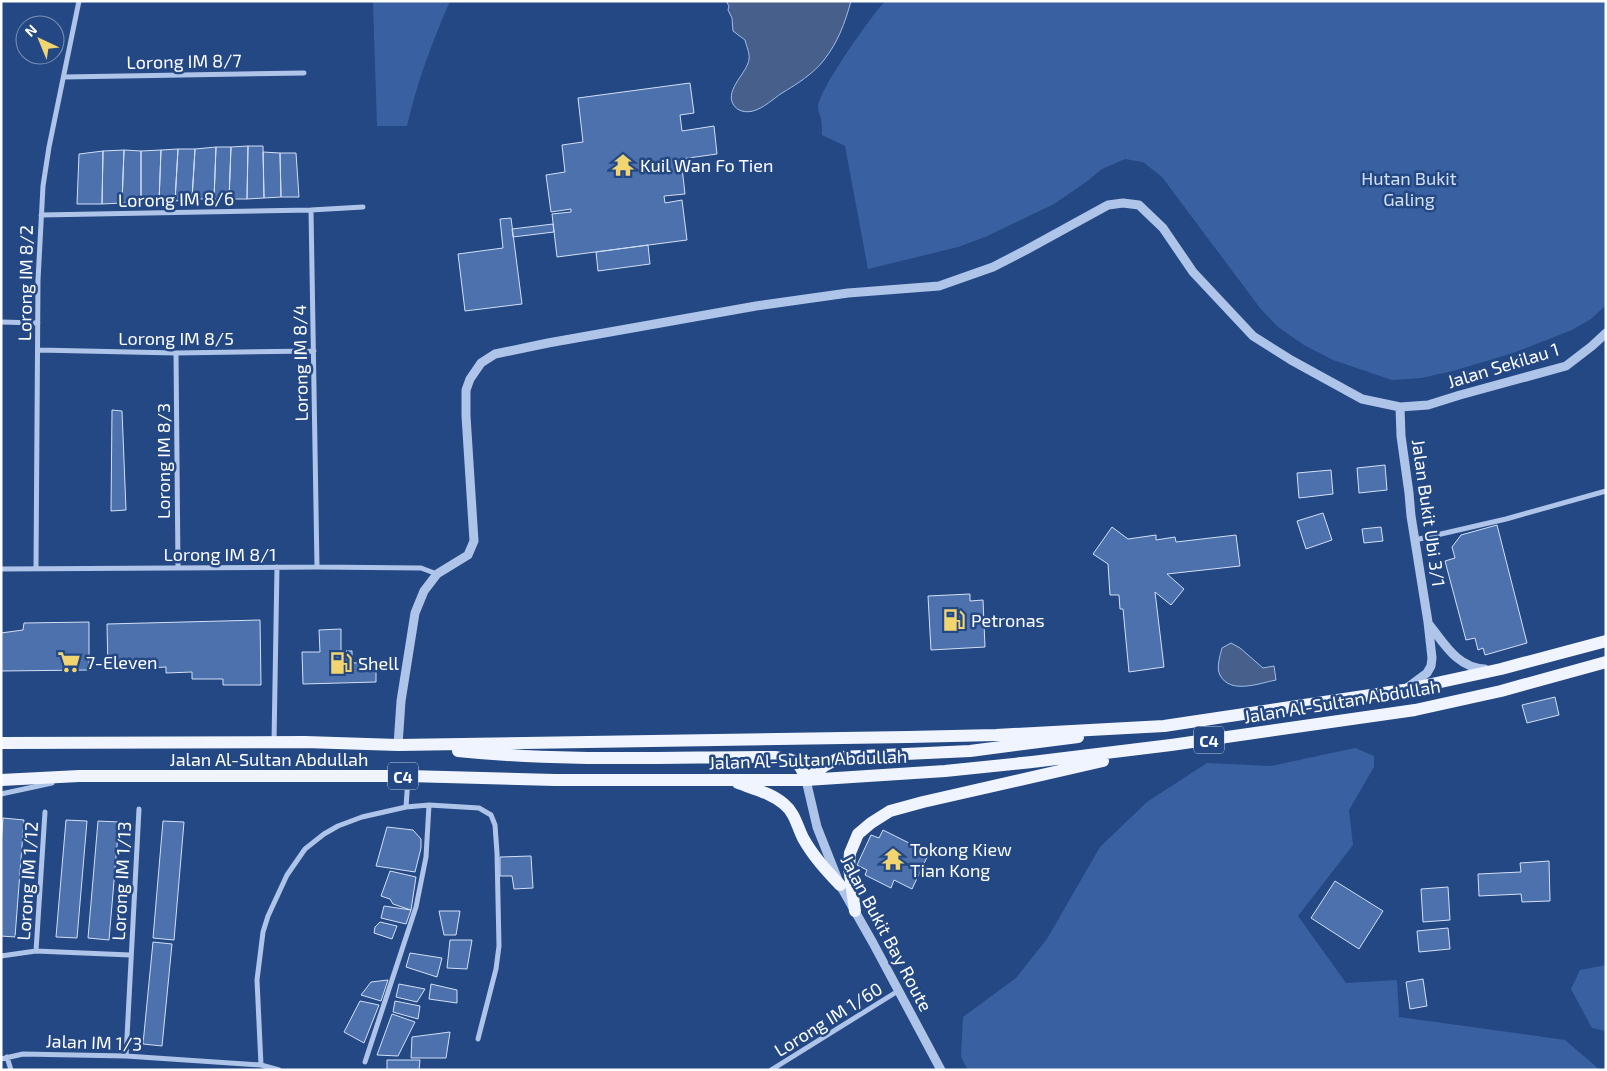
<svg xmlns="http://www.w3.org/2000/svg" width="1607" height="1071" viewBox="0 0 1607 1071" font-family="'Exo 2',sans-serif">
	<rect width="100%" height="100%" fill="#244884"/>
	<path fill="#3961a1" d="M373 1H450C432 42 417 82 407 126H377Z
		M885 1H1606V305L1591 319 1572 330 1513 353 1453 371 1421 378 1392 380 1333 360 1304 345 1278 327 1260 308 1162 177 1143 162 1125 159 1102 169 1086 182 1054 204 985 237 958 247 868 269 845 146 822 135C822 130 822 124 821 119 821 116 818 112 818 108 818 90 871 17 885 1Z
		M1355 748 1374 756V767L1349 810 1353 845 1298 916 1346 983 1397 980 1399 1017 1565 1040 1600 1070H968L961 1057 963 1017 1016 978 1047 939 1100 847 1147 802 1207 763 1271 766Z
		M1606 965V1031L1592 1028 1571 989 1580 970Z"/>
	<path fill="#465f8b" stroke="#a2bee9" d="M726 1H851C845 23 838 42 824 60 813 74 797 84 782 93 773 99 764 108 753 111 745 113 737 111 733 104 725 89 748 72 749 59 750 53 746 45 745 40L733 31 732 18 728 10 729 6Z
		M1231 643 1240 648 1263 668 1274 666 1276 680C1260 683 1230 695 1220 675 1216 668 1220 656 1222 648Z"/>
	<path fill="#4d71ac" stroke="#d1e0f6" d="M690 83 694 113 680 115 682 131 714 126 717 154 681 159 685 194 664 196 665 203 682 200 687 240 557 257 552 214 571 212V209L551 212 546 175 565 172 562 145 583 142 578 98Z
		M248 146 247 199H229L231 147Z
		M248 146H263L264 198 247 199Z
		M216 147 214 199H192L195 149Z
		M216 147H231L229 199H214Z
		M178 149 175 201 159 202 161 150Z
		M178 149H195L192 199 175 201Z
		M124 150 122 203 102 204 103 151Z
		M124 150 141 151V203H122Z
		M161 150 159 202 141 203V151Z
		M103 151 102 204H77L79 154Z
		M263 152 280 153 281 197 264 198Z
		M280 153H296L299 197H281Z
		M511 218 522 304 465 311 458 254 503 248 500 219Z
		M553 224 554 232 513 237 512 229Z
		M648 245 650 264 598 271 596 252Z
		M112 410 122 411 126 510 111 511Z
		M1385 465 1387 490 1359 493 1357 468Z
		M1331 470 1333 494 1299 498 1297 473Z
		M1323 513 1332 540 1306 549 1297 521Z
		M1497 525 1527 643 1485 655 1483 648 1478 650 1475 638 1466 640 1445 561 1455 558 1452 547 1461 535Z
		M1112 527 1128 539 1156 535V540L1175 537 1176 542 1236 535 1240 566 1167 574 1184 589 1171 605 1155 592 1164 667 1129 672 1123 609H1120L1119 595H1110L1108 564 1093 554Z
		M1381 527 1383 541 1364 543 1362 529Z
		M970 594V601L983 600 985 647 931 650 928 596Z
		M260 620 261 685H223V679H192V672L166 673V667L108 670 107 624Z
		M89 622V670L1 671V633L23 630 24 623Z
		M341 629V651H352V663L376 662V682L303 684 302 652H320L319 630Z
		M1555 697 1559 715 1527 723 1522 705Z
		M3 818 24 820 15 937 1 936V845Z
		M66 820 87 821 77 938 56 937Z
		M98 821 119 822 109 940 88 938Z
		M163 821 184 822 174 940 153 938Z
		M387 827 413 830 421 839V848L415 872 376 866Z
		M883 830 929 853 912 889 894 880 891 888 865 875 867 870 857 865 871 835 879 838Z
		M531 856 533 888 514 889 512 876H500V857Z
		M1549 861 1550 901 1522 902 1521 894 1479 896 1478 874 1521 872 1520 863Z
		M390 871 416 877 411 910 393 904 390 899 381 896Z
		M1335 881 1383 911 1359 949 1311 918Z
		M1448 887 1450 920 1423 922 1421 889Z
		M384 906 411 910 406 924 381 918Z
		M439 911H460L456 935H444Z
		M380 922 397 926 392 939 374 933 375 927Z
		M1448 928 1450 949 1419 952 1417 931Z
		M450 940H472L467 969 447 968Z
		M153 942 172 944 162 1046 143 1044Z
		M410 953 442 958 437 977 406 967Z
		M1423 979 1427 1006 1410 1009 1406 982Z
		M388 980 381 1001 361 995 371 982Z
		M399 984 425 989 417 1002 396 997Z
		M431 984 457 990V1003L429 999Z
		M360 1001 379 1005 364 1043 344 1032Z
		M395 1001 420 1006 418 1019 393 1012Z
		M392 1014 415 1022 398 1056 377 1055Z
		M450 1032 446 1058H411L412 1037Z
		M387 1060H420L419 1070H387Z"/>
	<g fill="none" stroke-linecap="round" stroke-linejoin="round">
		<path stroke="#aec4e8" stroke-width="5" d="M64 77 304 73
			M41 215 311 210
			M1 322 38 323
			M38 350 176 353 314 351
			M176 353 178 568
			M1415 540 1506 519 1606 491
			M317 567 311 210 363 207
			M36 568 38 280 43 186 49 147 79 1
			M1 569 317 567 421 568 437 574
			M274 742 277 567
			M1 794 52 783
			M406 807 408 778
			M36 951 45 812
			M1 956 36 951 130 955
			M126 1056 139 809
			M7 1057 11 1070
			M1 1059 23 1054 126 1056 261 1065 279 1070
			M365 1062 416 907 426 857 429 805
			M261 1065 257 980 263 932 268 916 287 875 305 849 324 834 338 826 362 817 406 807 429 805 479 808 491 815 495 825 497 853 499 946 496 969 478 1039
			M771 1070 898 991"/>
		<path stroke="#aec4e8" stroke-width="9" d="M1400 407 1401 436 1409 493 1411 516 1428 622 1432 658 1431 666 1427 673 1408 687
			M1428 623C1444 643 1457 668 1485 669
			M398 745 401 701 415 613 424 591 437 574 468 555 474 541 466 416V390L470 379 481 363 495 354 548 343 756 306 848 293 939 286 993 267 1026 250 1108 205 1123 203 1139 205 1163 228 1193 272 1253 336 1291 360 1362 399 1400 407 1428 405 1460 395 1566 366 1592 346 1606 333
			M806 780 817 827 840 885 873 943 941 1070"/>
		<path stroke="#f0f4fe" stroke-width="12" d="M1 743 305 742 398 745 908 737 996 735 1164 726 1404 690 1501 669 1606 641
			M458 751C563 762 669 757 775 757 795 760 799 759 806 780
			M1 780 79 776H408L555 780H806L945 771 1032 762 1171 745 1415 710 1501 691 1606 662
			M806 780 824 766 841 757 970 751 1078 737
			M738 783C754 789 771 793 784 804 795 813 797 826 803 838 813 856 826 870 840 885
			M855 911 849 867 850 853 858 834 871 823 890 811 923 802 1103 761"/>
	</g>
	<defs>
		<symbol id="temple-bare" viewBox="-9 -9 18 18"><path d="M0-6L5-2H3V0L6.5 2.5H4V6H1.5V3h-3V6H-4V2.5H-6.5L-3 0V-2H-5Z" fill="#f2d571" stroke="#244884" stroke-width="2.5" paint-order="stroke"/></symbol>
		<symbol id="fuel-bare" viewBox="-9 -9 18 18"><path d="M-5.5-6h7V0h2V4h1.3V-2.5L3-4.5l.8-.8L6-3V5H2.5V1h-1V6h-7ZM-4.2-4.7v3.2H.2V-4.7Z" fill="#f2d571" stroke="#244884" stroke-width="2.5" paint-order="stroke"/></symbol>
		<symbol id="supermarket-bare" viewBox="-9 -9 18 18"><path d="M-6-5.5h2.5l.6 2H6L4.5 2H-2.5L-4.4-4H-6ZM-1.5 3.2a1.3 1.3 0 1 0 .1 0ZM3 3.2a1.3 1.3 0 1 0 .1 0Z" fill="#f2d571" stroke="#244884" stroke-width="2.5" paint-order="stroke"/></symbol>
	</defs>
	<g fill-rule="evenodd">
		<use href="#temple-bare" x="607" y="149" width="32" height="32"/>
		<use href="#fuel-bare" x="938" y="604" width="32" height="32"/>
		<use href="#supermarket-bare" x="53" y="646" width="32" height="32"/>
		<use href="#fuel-bare" x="325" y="647" width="32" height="32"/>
		<use href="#temple-bare" x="877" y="843" width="32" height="32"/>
	</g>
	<g text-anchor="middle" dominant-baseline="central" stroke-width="5" stroke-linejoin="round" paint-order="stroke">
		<g fill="#244884" stroke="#bdc8da" stroke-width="1">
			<rect x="1194" y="726.5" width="30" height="27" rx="4"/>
			<rect x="388" y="762.5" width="30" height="27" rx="4"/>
		</g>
		<g font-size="16" font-weight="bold" fill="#fff">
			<text x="1209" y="740">C4</text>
			<text x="403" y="776">C4</text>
		</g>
		<g font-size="18" fill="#fff" stroke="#244884">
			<text transform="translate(184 61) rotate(-1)">Lorong IM 8/7</text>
			<text transform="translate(176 199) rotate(-1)">Lorong IM 8/6</text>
			<text transform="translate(25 283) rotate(-89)">Lorong IM 8/2</text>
			<text x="176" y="338">Lorong IM 8/5</text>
			<text transform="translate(300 363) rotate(-91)">Lorong IM 8/4</text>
			<text transform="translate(1503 365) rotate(-17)">Jalan Sekilau 1</text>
			<text transform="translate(163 461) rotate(-90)">Lorong IM 8/3</text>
			<text transform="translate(1429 513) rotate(82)">Jalan Bukit Ubi 3/1</text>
			<text x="220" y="554">Lorong IM 8/1</text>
			<text transform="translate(1342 701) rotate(-9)">Jalan Al-Sultan Abdullah</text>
			<text x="269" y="759">Jalan Al-Sultan Abdullah</text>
			<text transform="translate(808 759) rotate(-2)">Jalan Al-Sultan Abdullah</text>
			<text transform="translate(27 881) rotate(-86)">Lorong IM 1/12</text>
			<text transform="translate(121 881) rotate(-87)">Lorong IM 1/13</text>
			<text transform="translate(887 933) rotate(62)">Jalan Bukit Bay Route</text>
			<text transform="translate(828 1019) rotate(-32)">Lorong IM 1/60</text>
			<text transform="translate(94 1042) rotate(2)">Jalan IM 1/3</text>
		</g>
		<g font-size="18" fill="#fff" stroke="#244884" text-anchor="start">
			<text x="640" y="165">Kuil Wan Fo Tien</text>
			<text x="971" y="620">Petronas</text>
			<text x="86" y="662">7-Eleven</text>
			<text x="358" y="663">Shell</text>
			<text x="910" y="849">Tokong Kiew<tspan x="910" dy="21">Tian Kong</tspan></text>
		</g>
		<g font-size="18" fill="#d1e0f6" stroke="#244884">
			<text x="1409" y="178">Hutan Bukit<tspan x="1409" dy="21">Galing</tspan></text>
		</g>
	</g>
	<rect width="1607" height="1071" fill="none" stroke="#ffffff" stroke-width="5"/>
	<g transform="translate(40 40) rotate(316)"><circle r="24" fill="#244884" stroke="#7c91b5"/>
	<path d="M0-4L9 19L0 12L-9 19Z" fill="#f2d571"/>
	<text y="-8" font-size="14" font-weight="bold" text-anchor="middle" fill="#ffffff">N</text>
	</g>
</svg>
